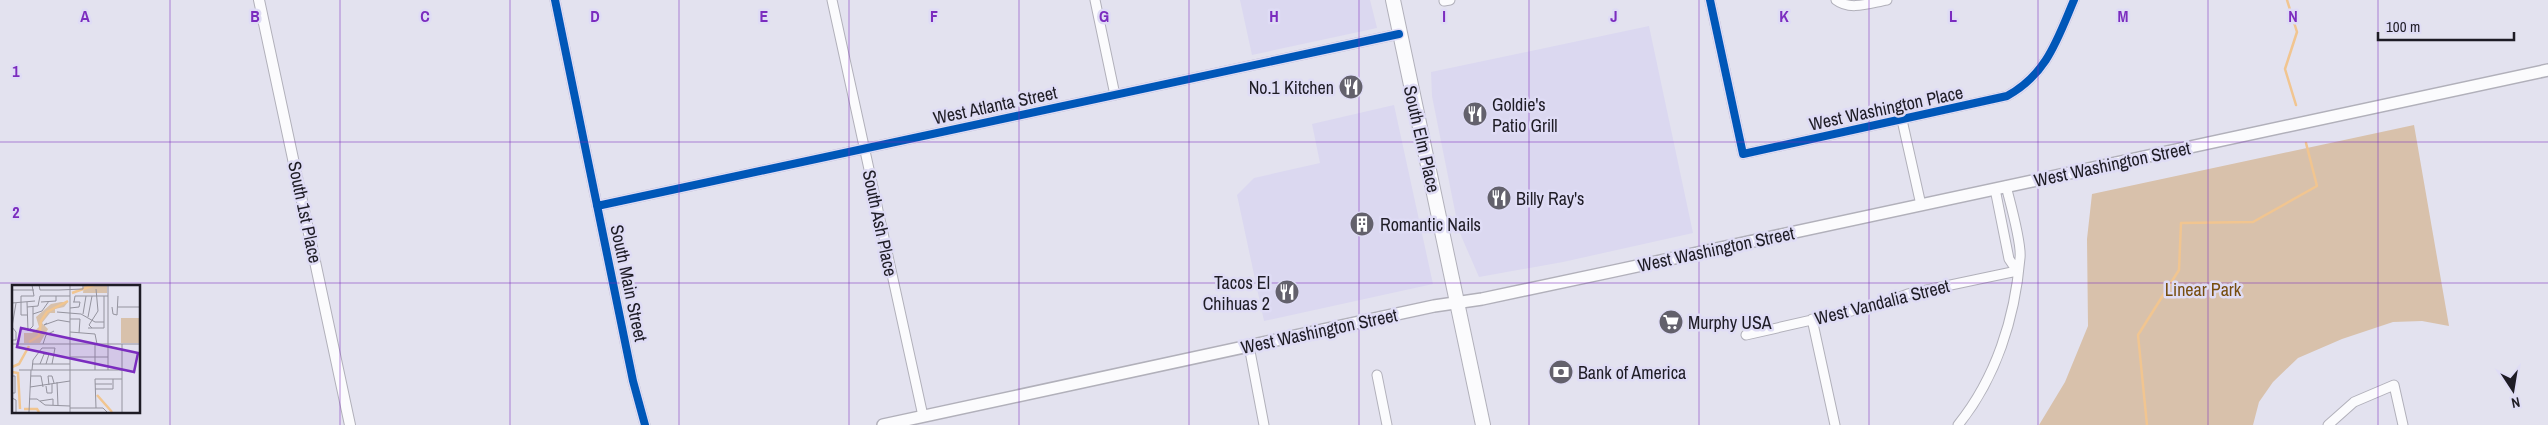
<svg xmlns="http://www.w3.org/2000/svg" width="2548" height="425" viewBox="0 0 2548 425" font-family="'Archivo Narrow',sans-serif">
	<rect width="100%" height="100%" fill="#e3e2ef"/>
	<path fill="#dbd8f0" d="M1240 0H1370L1377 28 1252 55Z
		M1649 26 1693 233 1563 262 1479 277 1459 231 1432 96 1431 72Z
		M1394 105 1433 284 1264 321 1237 195 1254 178 1320 163 1312 124Z"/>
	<path fill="#d8c1ab" d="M2414 125 2449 326 2422 321 2393 322 2342 339 2298 358 2273 382 2259 402 2253 425H2039L2065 382 2088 326 2087 239 2092 194Z"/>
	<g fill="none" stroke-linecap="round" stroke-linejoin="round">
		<path stroke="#f1c590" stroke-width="2.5" d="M2287 0 2297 32 2285 69 2296 105
			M2147 425 2138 335 2179 270 2181 223 2253 222 2317 186 2306 143"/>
		<defs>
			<path id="minor" d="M555 0 633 381 645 425
				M832 0 923 416
				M1095 0 1115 95
				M1710 0 1743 154 2007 96C2047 74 2057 40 2074 0
				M1836 0C1850 11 1870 3 1887 0
				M1444 1 1450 0
				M1902 120 1921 205
				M1995 189 2009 259 2017 271
				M597 206 1399 34
				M1812 319 1835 425
				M1746 335 1878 305 1908 294 2017 271
				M1249 346 1264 425
				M1377 375 1387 425
				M1958 425C1996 378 2015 318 2020 258 2022 244 2010 202 2006 186
				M2328 425 2354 402 2394 385 2403 425"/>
			<path id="tertiary" d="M259 0 350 425"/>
			<path id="secondary" d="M883 425 1434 306 1482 299 1614 271 2548 70"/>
			<path id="primary" d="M1393 0 1483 425"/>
		</defs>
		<use href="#minor" stroke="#b1b0ba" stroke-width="11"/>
		<use href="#tertiary" stroke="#b1b0ba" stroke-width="12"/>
		<use href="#secondary" stroke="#b1b0ba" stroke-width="14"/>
		<use href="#primary" stroke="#b1b0ba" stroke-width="16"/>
		<use href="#minor" stroke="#fbfbfd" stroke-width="9"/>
		<use href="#tertiary" stroke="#fbfbfd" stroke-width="10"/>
		<use href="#secondary" stroke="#fbfbfd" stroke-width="11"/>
		<use href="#primary" stroke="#fbfbfd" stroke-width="14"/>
		<defs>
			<path id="cycleway" d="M555 0 633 381 645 425
				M1710 0 1743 154 2007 96C2047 74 2057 40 2074 0
				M597 206 1399 34"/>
		</defs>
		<use href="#cycleway" stroke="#dfdcf5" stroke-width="11"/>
		<use href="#cycleway" stroke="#0057b8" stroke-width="8"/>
	</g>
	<path fill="none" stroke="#7b2cbf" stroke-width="1" stroke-opacity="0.55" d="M170 0V425M340 0V425M510 0V425M679 0V425M849 0V425M1019 0V425M1189 0V425M1359 0V425M1529 0V425M1699 0V425M1869 0V425M2038 0V425M2208 0V425M2378 0V425M0 142H2548M0 283H2548"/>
	<defs>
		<symbol id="restaurant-disc" viewBox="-11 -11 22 22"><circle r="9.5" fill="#63616c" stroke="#dfdcf5"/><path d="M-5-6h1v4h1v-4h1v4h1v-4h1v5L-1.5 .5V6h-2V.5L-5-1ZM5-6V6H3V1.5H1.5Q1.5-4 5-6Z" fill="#fff"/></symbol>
		<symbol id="building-disc" viewBox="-11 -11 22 22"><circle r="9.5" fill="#63616c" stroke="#dfdcf5"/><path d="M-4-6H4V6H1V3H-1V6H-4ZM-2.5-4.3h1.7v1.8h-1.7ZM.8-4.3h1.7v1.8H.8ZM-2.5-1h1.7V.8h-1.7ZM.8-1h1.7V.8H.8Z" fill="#fff"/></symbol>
		<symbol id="supermarket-disc" viewBox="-11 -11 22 22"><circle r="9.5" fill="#63616c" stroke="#dfdcf5"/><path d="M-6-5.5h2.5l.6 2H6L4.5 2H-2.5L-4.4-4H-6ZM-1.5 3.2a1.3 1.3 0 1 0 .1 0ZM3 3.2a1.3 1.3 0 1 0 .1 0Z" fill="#fff"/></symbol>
		<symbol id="bank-disc" viewBox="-11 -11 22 22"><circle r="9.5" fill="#63616c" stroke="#dfdcf5"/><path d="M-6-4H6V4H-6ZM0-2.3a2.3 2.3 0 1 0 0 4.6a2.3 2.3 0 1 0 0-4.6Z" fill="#fff"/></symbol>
	</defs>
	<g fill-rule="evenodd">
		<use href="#restaurant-disc" x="1337" y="73" width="28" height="28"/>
		<use href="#restaurant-disc" x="1461" y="100" width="28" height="28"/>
		<use href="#restaurant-disc" x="1485" y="184" width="28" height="28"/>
		<use href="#building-disc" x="1348" y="210" width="28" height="28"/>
		<use href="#restaurant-disc" x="1273" y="278" width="28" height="28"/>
		<use href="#supermarket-disc" x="1657" y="308" width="28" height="28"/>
		<use href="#bank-disc" x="1547" y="358" width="28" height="28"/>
	</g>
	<g text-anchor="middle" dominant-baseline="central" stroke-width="5" stroke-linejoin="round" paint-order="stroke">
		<g font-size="18" fill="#1e1c25" stroke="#dfdcf5" text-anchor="start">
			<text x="1334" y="87" text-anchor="end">No.1 Kitchen</text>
			<text x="1492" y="104">Goldie's<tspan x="1492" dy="21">Patio Grill</tspan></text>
			<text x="1516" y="198">Billy Ray's</text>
			<text x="1380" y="224">Romantic Nails</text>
			<text x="1270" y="282" text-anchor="end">Tacos El<tspan x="1270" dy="21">Chihuas 2</tspan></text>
			<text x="1688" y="322">Murphy USA</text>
			<text x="1578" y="372">Bank of America</text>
		</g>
		<g font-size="18" fill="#1e1c25" stroke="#dfdcf5">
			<text transform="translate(995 105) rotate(-12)">West Atlanta Street</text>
			<text transform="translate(1886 108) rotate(-12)">West Washington Place</text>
			<text transform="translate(1422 139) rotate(77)">South Elm Place</text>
			<text transform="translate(2112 164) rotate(-12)">West Washington Street</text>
			<text transform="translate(305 212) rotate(78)">South 1st Place</text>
			<text transform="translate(880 223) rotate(78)">South Ash Place</text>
			<text transform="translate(1716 249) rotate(-12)">West Washington Street</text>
			<text transform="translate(629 283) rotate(78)">South Main Street</text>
			<text transform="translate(1882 302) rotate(-14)">West Vandalia Street</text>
			<text transform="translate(1319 331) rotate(-12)">West Washington Street</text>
		</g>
		<g font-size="18" fill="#764d0f" stroke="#dfdcf5">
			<text x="2203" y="289">Linear Park</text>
		</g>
	</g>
	<g transform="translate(12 285)">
		<rect width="128" height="128" fill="#e3e2ef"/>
		<path d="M72 0H95V8H71ZM49 17H56L52 22 43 24V28H38L30 38 36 44 39 39 28 58H12V48H20L27 42 24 32 39 19ZM109 33H127V58H109Z" fill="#d8c1ab"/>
		<path fill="none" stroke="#f1c590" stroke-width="2.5" d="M60 8 82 0M17 57 27 51 29 36 35 27 56 16M0 82 7 79 17 61M0 87 6 88 8 124M85 110 100 127M12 124H25L27 127"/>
		<path fill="none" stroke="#94939e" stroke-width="1" d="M27 0 28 5H47L71 4V0M58 0V127M96 0V85M0 5H22M92 11V43M15 17 16 46M29 17 44 16V11M62 17 63 11H96M0 18 23 16M15 22 26 21 28 11H58M100 22 101 29 105 30 106 11M106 22H128M58 23 67 22 68 17H61M45 27 69 29 83 37H92M21 29 30 26 37 16M71 29 74 11M15 30H9V11H22L20 0M76 32 80 11M58 34H68L67 48M35 38 32 40 46 35 58 37M0 42 4 18M0 42 4 47V55H0M76 43H92M80 43 77 40 86 26 84 4M16 46 21 41V22M58 47 83 49 85 59M0 59H128M31 59 34 50 42 46M83 59V85M110 59V127M58 72H96M20 79H58M28 79 32 69H37L34 79M7 85H110M20 85 21 75 30 63H43L40 79M0 91H3V108H0M19 91H29L31 102M45 97 46 121M83 99H100M37 100 36 91H40L42 98M34 101 35 108H40V99M18 102 58 96M83 104H101V94M0 113 4 115V127M17 114H25L33 120 58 121M28 116 41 114V120M58 123H91L95 127M84 123 83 94H110M17 127 19 85"/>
		<path fill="#7b2cbf" fill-opacity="0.15" stroke="#7b2cbf" stroke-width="2.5" d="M9 43 126 68 122 87 5 62Z"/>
		<rect width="128" height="128" fill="none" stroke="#1e1c25" stroke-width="2.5"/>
	</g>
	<g font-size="16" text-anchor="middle" font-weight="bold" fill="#7b2cbf" stroke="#dfdcf5" stroke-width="5" stroke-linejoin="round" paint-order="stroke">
		<text x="85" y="22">A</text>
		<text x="255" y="22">B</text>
		<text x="425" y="22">C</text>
		<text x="595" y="22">D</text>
		<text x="764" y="22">E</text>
		<text x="934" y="22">F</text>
		<text x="1104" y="22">G</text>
		<text x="1274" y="22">H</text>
		<text x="1444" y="22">I</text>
		<text x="1614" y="22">J</text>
		<text x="1784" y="22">K</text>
		<text x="1953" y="22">L</text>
		<text x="2123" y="22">M</text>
		<text x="2293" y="22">N</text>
		<text x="16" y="77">1</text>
		<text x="16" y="218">2</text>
	</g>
	<g transform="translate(2513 390) rotate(168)" stroke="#dfdcf5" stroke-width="4" paint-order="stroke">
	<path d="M0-4L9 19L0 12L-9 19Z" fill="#1e1c25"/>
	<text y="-8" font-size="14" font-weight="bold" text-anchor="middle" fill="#1e1c25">N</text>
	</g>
	<path d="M2378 32v8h136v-8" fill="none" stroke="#1e1c25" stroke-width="2.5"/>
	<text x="2386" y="32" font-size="15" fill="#1e1c25" stroke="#dfdcf5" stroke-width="4" paint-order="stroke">100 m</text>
</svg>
